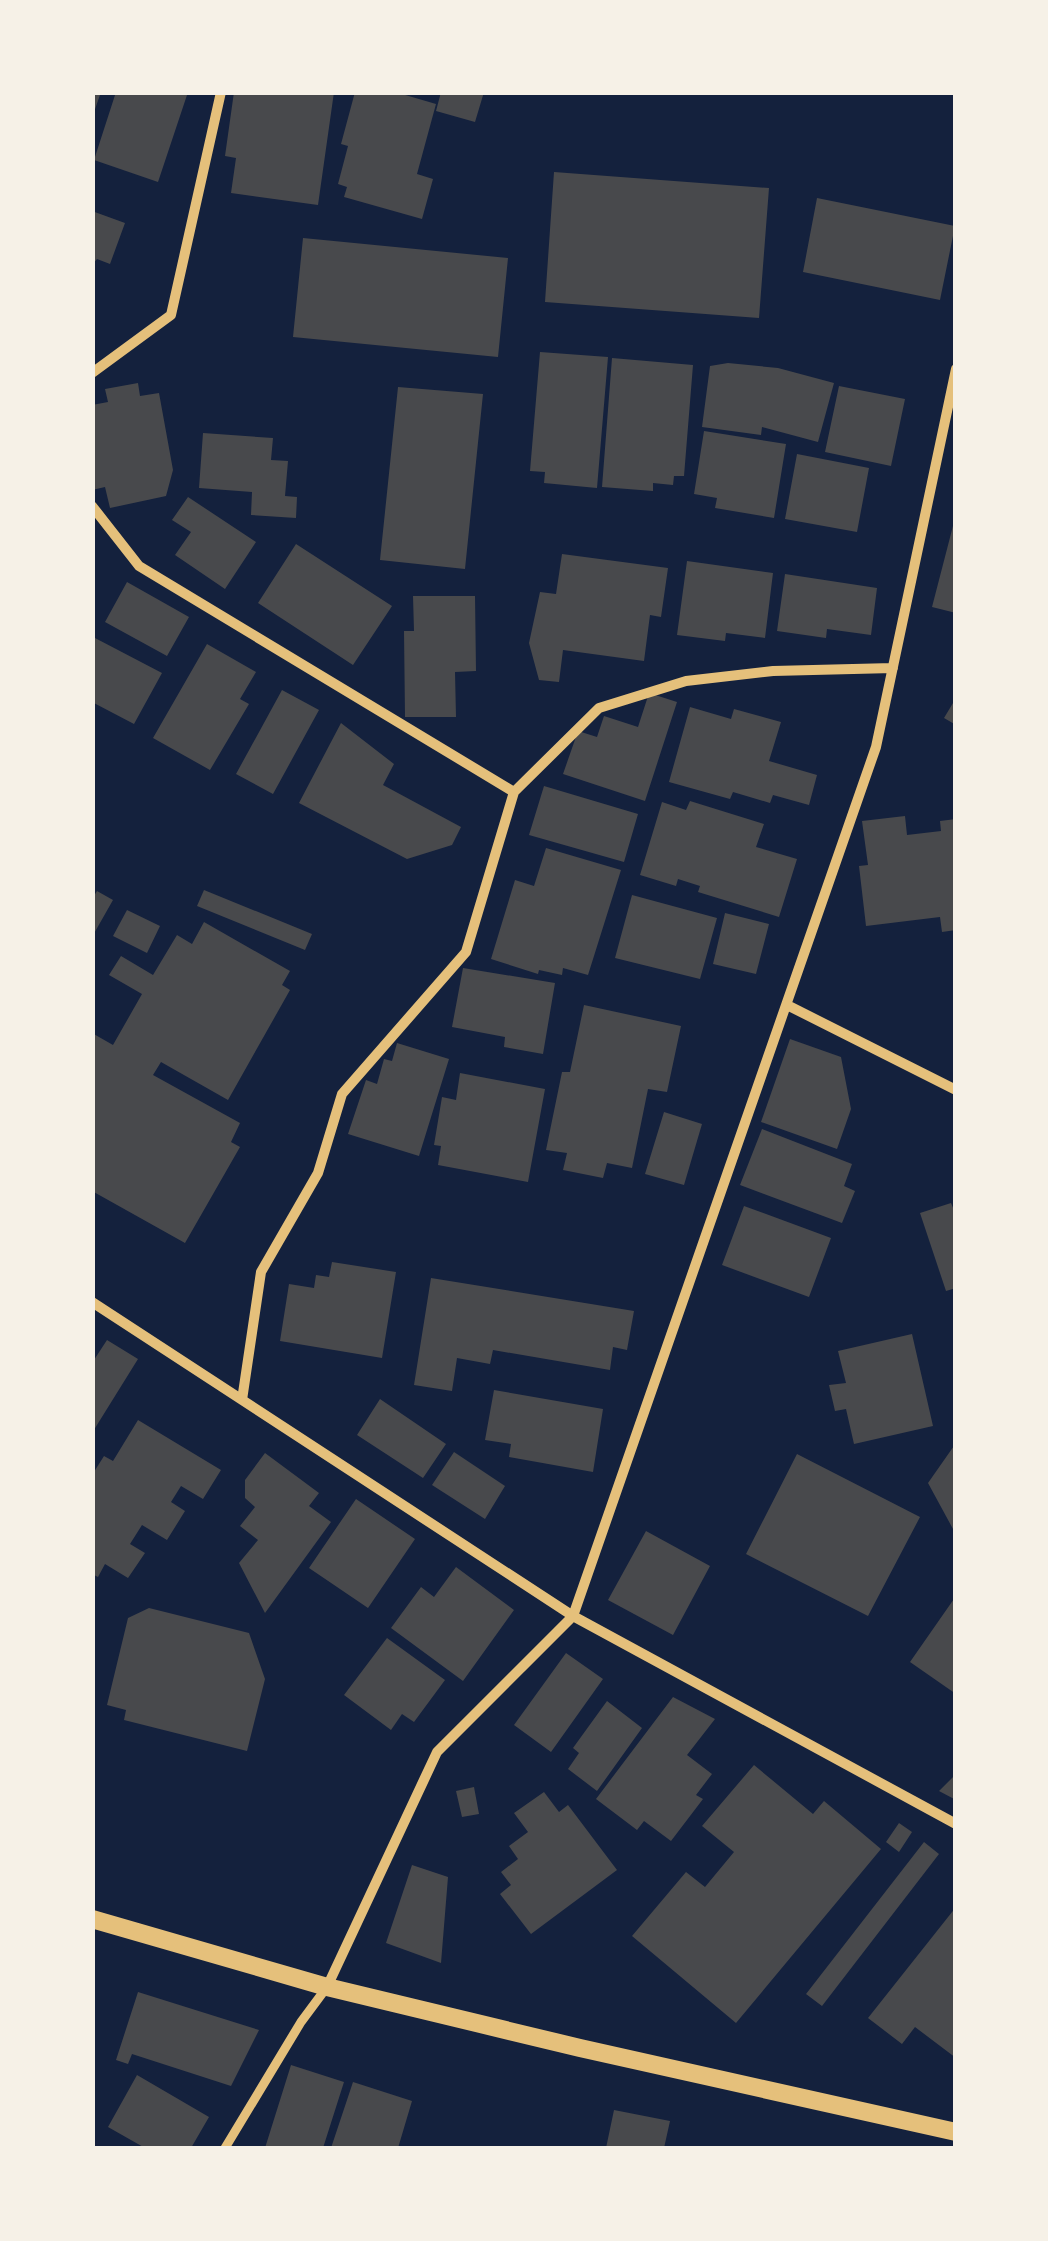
<svg xmlns="http://www.w3.org/2000/svg" width="1048" height="2241" viewBox="0 0 1048 2241" font-family="'Exo 2',sans-serif">
	<rect width="100%" height="100%" fill="#14213d"/>
	<path fill="#48494c" d="M92 92H101L93 115H92Z
		M116 92H188L158 182 94 160Z
		M234 92H334L318 205 231 193 236 158 225 156Z
		M355 92H395L436 104 417 174 433 179 422 219 344 197 347 187 338 184 348 146 341 144Z
		M441 92H484L475 122 436 111Z
		M554 172 769 188 759 318 545 302Z
		M817 198 955 226 940 300 803 272Z
		M92 211 125 223 110 264 97 259 92 265Z
		M303 238 508 258 498 357 293 337Z
		M540 352 608 357 597 488 544 483 545 472 530 471Z
		M612 358 693 365 684 476H674L673 485 653 483V491L602 487Z
		M728 363 778 368 834 383 818 442 762 427 761 435 702 427 710 366Z
		M138 383 140 396 159 393 173 470 166 496 110 508 105 487 92 490V405L108 402 105 389Z
		M839 386 905 399 891 466 825 452Z
		M398 387 483 394 465 569 380 560Z
		M704 431 786 444 774 518 715 508 717 498 694 494Z
		M203 433 273 438 271 460 288 461 285 496 297 497 296 518 251 515 252 492 199 488Z
		M797 454 869 468 857 532 785 519Z
		M188 497 256 542 225 589 175 555 191 532 172 520Z
		M954 522H956V613L932 607Z
		M296 544 392 606 353 665 258 603Z
		M562 554 668 568 661 617 650 615 644 661 563 650 559 682 539 680 529 643 540 592 556 594Z
		M687 561 773 573 765 638 726 633 725 641 677 635Z
		M785 574 877 588 871 635 827 629 826 638 777 631Z
		M127 582 189 617 167 656 105 622Z
		M413 596H475L476 671 455 672 456 717H405L404 631H414Z
		M95 638 162 673 134 724 92 702V643Z
		M207 644 256 672 240 699 249 704 210 770 153 738Z
		M282 690 319 710 273 794 236 774Z
		M649 693 677 702 645 801 563 774 578 731 597 737 604 716 638 727Z
		M956 698V725L944 718Z
		M690 707 731 719 734 709 781 722 769 761 817 775 809 805 773 795 770 803 733 792 730 799 669 782Z
		M341 723 394 764 383 785 461 827 452 845 407 859 299 803Z
		M544 786 638 814 624 862 529 835Z
		M690 801 764 824 756 847 797 859 779 917 698 892 700 886 678 879 676 886 640 875 662 802 686 810Z
		M905 816 907 835 941 831 940 821 956 819V930L942 932 940 917 866 926 859 866 868 865 862 821Z
		M546 848 621 870 588 975 563 968 562 975 539 970 538 974 491 959 515 880 534 886Z
		M204 890 312 934 305 950 197 906Z
		M97 891 113 900 92 937V899Z
		M632 895 717 918 700 979 615 958Z
		M127 910 160 926 147 953 113 936Z
		M725 913 769 924 756 974 713 964Z
		M204 922 290 971 282 985 290 990 228 1100 161 1062 153 1075 240 1123 231 1142 240 1147 185 1243 92 1191V1033L113 1045 142 994 109 975 121 956 153 975 177 935 192 944Z
		M463 968 555 983 543 1054 504 1047 505 1037 452 1027Z
		M584 1005 681 1026 667 1092 648 1089 632 1168 607 1163 603 1178 563 1170 567 1153 546 1150 562 1072H570Z
		M790 1039 841 1057 851 1109 837 1149 761 1122Z
		M397 1043 449 1059 419 1156 348 1134 366 1080 377 1084 384 1059 392 1061Z
		M460 1073 545 1089 528 1182 438 1165 441 1146 434 1145 442 1097 456 1100Z
		M664 1112 702 1124 684 1185 645 1174Z
		M762 1129 852 1164 844 1186 855 1191 842 1223 740 1185Z
		M951 1203 956 1215V1288L946 1291 920 1213Z
		M744 1206 831 1238 809 1297 722 1265Z
		M332 1262 396 1272 382 1358 280 1341 289 1284 314 1288 316 1275 329 1277Z
		M431 1278 634 1311 627 1350 613 1347 610 1370 493 1350 490 1364 457 1358 452 1391 414 1385Z
		M912 1334 933 1426 854 1444 846 1409 835 1411 829 1385 846 1383 838 1351Z
		M107 1340 138 1359 92 1433V1363Z
		M494 1390 603 1409 593 1472 509 1457 511 1444 485 1440Z
		M380 1399 446 1444 423 1478 357 1435Z
		M138 1420 221 1470 203 1499 181 1486 171 1502 185 1511 167 1540 142 1525 130 1544 145 1553 128 1578 105 1564 98 1577 92 1574V1475L104 1456 113 1461Z
		M956 1443V1527L953 1529 928 1483Z
		M454 1452 505 1486 485 1519 432 1485Z
		M265 1453 319 1493 309 1506 331 1522 265 1613 239 1563 258 1540 240 1526 255 1507 245 1498V1480Z
		M797 1454 920 1517 868 1616 746 1554Z
		M356 1499 415 1539 368 1608 309 1568Z
		M646 1531 710 1566 673 1635 608 1600Z
		M456 1567 514 1610 463 1681 391 1628 421 1587 434 1597Z
		M956 1596V1694L910 1662Z
		M149 1608 249 1633 265 1679 247 1751 124 1720 126 1710 107 1705 128 1618Z
		M387 1638 445 1680 414 1722 402 1714 391 1730 344 1695Z
		M566 1653 603 1679 551 1752 514 1725Z
		M673 1697 715 1719 687 1755 712 1774 696 1795 703 1799 671 1841 644 1821 637 1830 596 1799Z
		M607 1701 642 1728 597 1791 568 1769 579 1753 573 1748Z
		M754 1765 813 1814 824 1801 881 1849 736 2023 632 1936 686 1872 705 1887 734 1852 702 1826Z
		M956 1774V1800L939 1791Z
		M474 1787 479 1814 462 1817 456 1791Z
		M544 1792 559 1812 568 1805 617 1870 531 1934 500 1894 511 1885 501 1872 518 1859 509 1846 528 1832 514 1813Z
		M899 1823 912 1832 899 1852 886 1842Z
		M924 1842 939 1854 822 2006 806 1994Z
		M412 1865 448 1877 441 1963 386 1943Z
		M956 1907V2058L915 2027 902 2044 868 2018Z
		M138 1992 259 2030 231 2086 132 2054 128 2064 116 2060Z
		M291 2065 344 2082 323 2148H265Z
		M137 2075 209 2117 191 2148H145L108 2127Z
		M353 2082 412 2101 398 2148H331Z
		M614 2110 670 2121 664 2148H606Z"/>
	<g fill="none" stroke-linecap="round" stroke-linejoin="round">
		<path stroke="#e5c07b" stroke-width="9" d="M225 2148 301 2022 327 1987"/>
		<path stroke="#e5c07b" stroke-width="10" d="M92 373 171 315 221 92
			M92 506 139 566 514 792
			M787 1005 956 1090
			M92 1302 573 1616 956 1824
			M242 1400 261 1272 318 1173 342 1094 466 952 514 792 599 708 686 681 773 671 893 668
			M327 1987 437 1752 573 1616 876 747 956 369"/>
		<path stroke="#e5c07b" stroke-width="18" d="M92 1919 327 1987 580 2048 956 2132"/>
	</g>
	<rect width="1048" height="2241" fill="none" stroke="#f6f1e7" stroke-width="190"/>
</svg>
